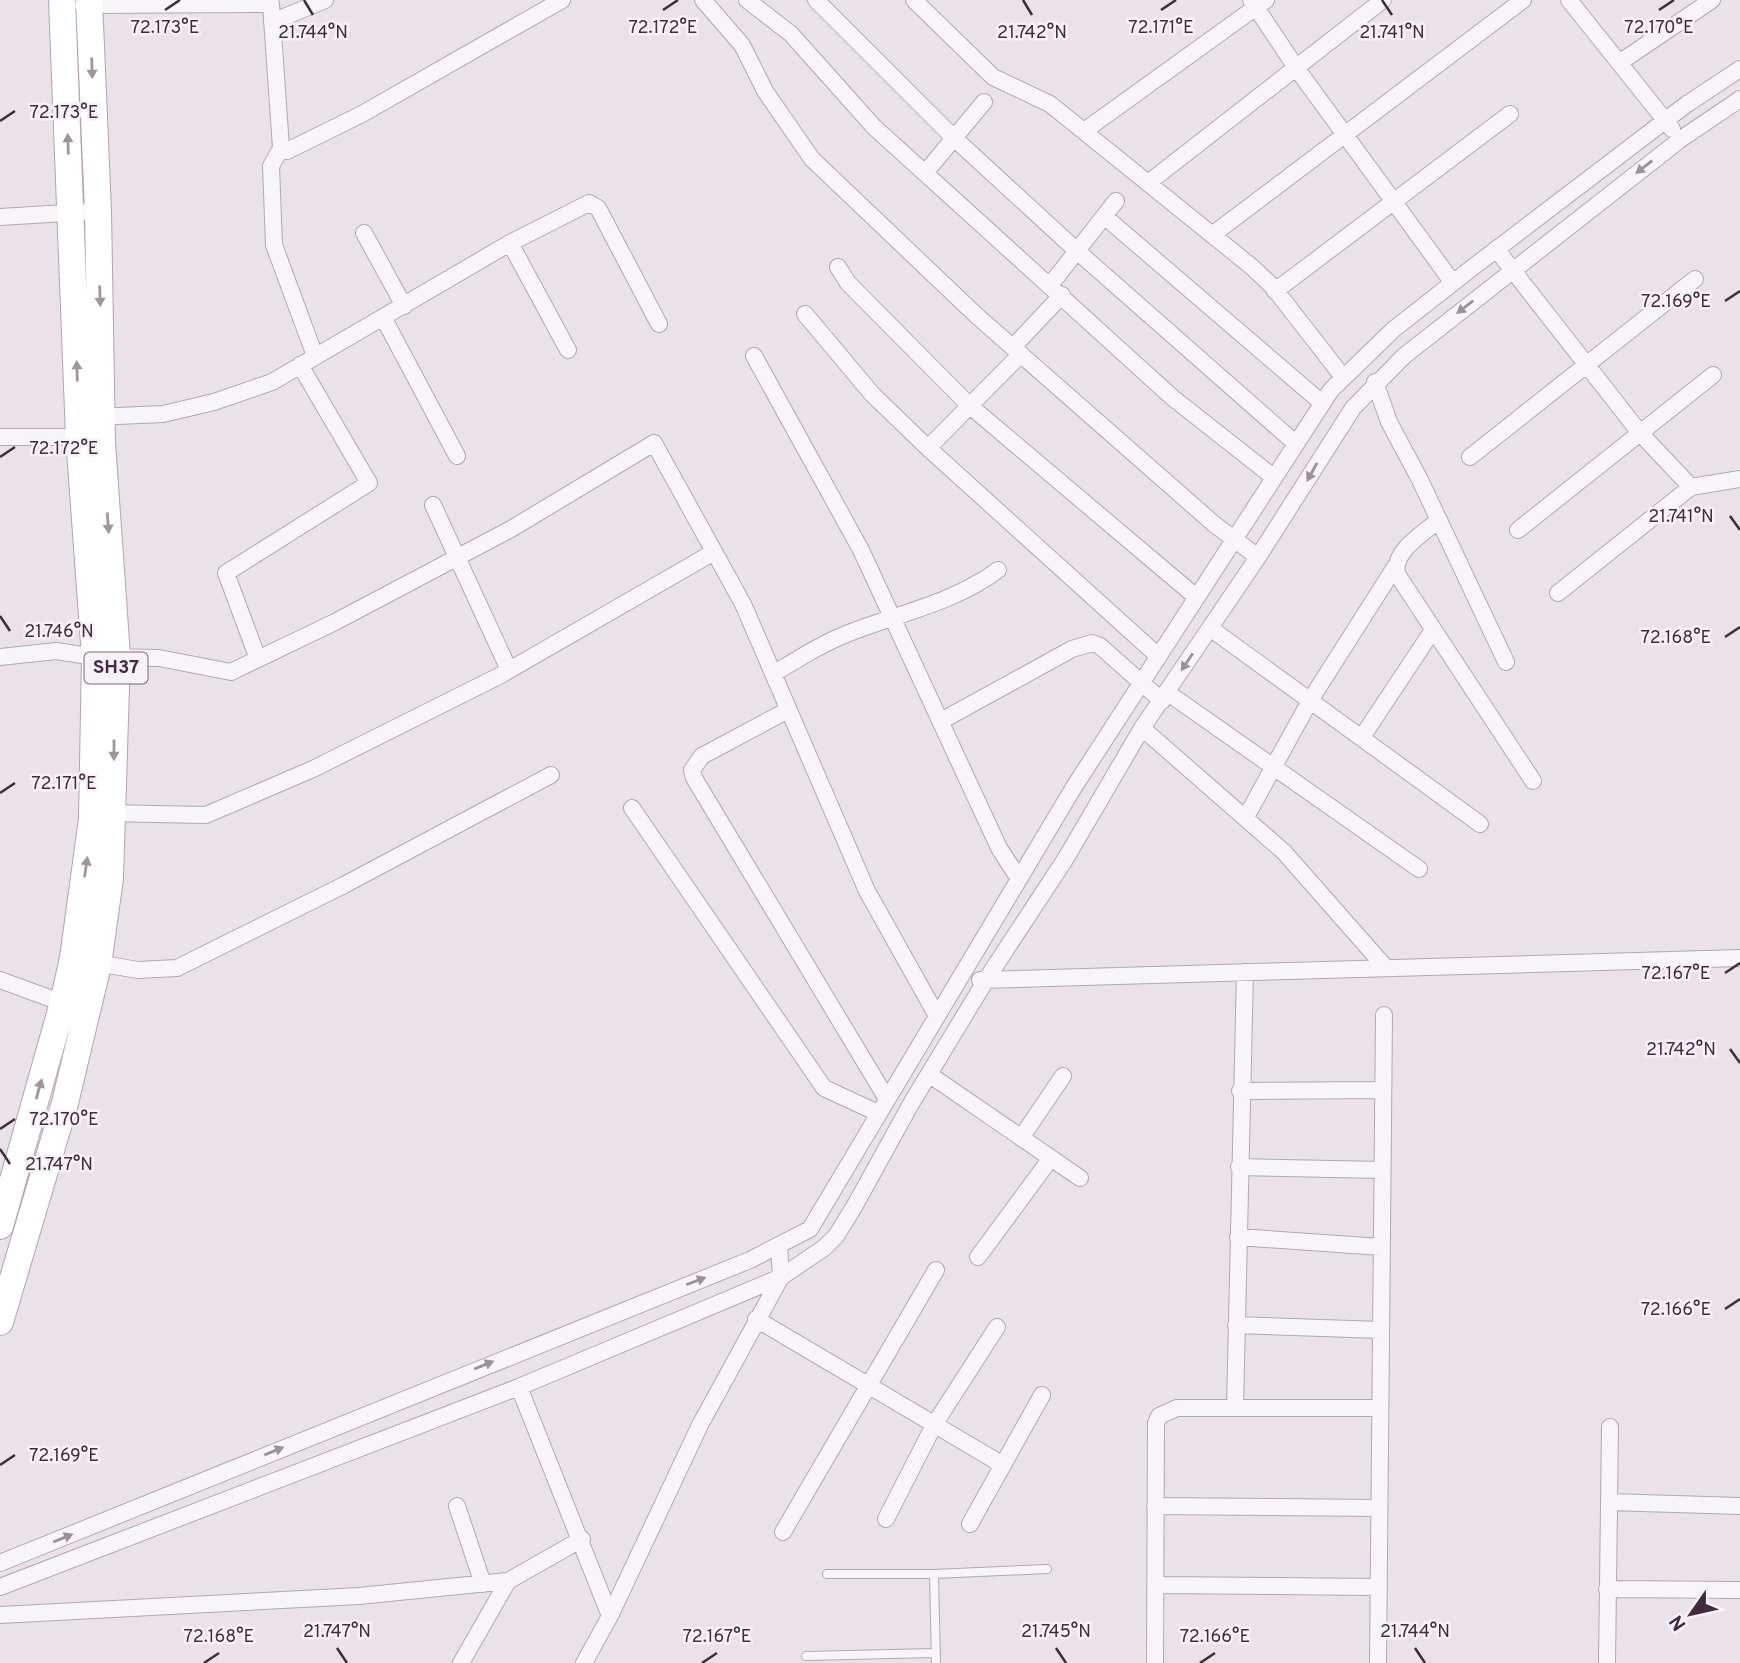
<svg xmlns="http://www.w3.org/2000/svg" width="1740" height="1663" viewBox="0 0 1740 1663" font-family="Overpass,sans-serif">
	<rect width="100%" height="100%" fill="#eae2e9"/>
	<g fill="none" stroke-linecap="round" stroke-linejoin="round">
		<defs>
			<path id="lane" d="M827 1574H934L1047 1569
				M934 1574 936 1663
				M806 1656 935 1653"/>
			<path id="street" d="M703 0 742 45 765 91 812 159 977 316 1214 524 1258 557
				M747 0 791 34 874 127 1173 398 1272 476
				M816 0 954 138 1077 251 1294 442
				M914 0 993 77 1050 104 1252 267 1273 287 1343 377
				M1251 0 1297 69 1453 283
				M1569 0 1672 129
				M83 5 271 4 281 148 287 151 362 114 562 0
				M272 22 325 0
				M1619 63 1712 0
				M1084 131 1266 0
				M281 148 271 166 274 245 315 356
				M925 173 984 102
				M1148 183 1383 0
				M1104 216 1322 403
				M0 217 98 211
				M364 233 404 306
				M1212 235 1523 0
				M510 243 568 350
				M1496 249 1640 433 1691 487 1558 593
				M838 267 848 283 970 406 1195 596
				M1051 284 1116 201
				M1275 291 1510 114
				M805 314 872 394 928 448 1157 655
				M383 317 457 456
				M1013 347 1062 295
				M754 356 861 550 999 848 1019 879
				M1375 382 1389 422 1420 480 1506 662
				M95 417 163 414 214 402 272 382 510 243 589 203 598 208 659 324
				M0 437H79
				M928 448 1021 354
				M1470 457 1695 279
				M1691 487 1740 479
				M433 505 509 670
				M1439 520C1424 533 1392 551 1397 574L1533 781
				M1518 530 1713 375
				M1210 628 1480 824
				M0 657 56 651 95 657 159 658 231 672 335 622 511 529 654 443 743 604 867 891 937 1016
				M258 659 226 573 369 483 300 365
				M773 674C798 659 821 644 849 633 900 613 953 603 998 570
				M1168 693 1419 869
				M788 710 702 756 692 770 694 778 887 1099
				M941 721 1072 649 1092 643 1100 646 1162 701
				M1142 728 1284 852 1386 968
				M1362 737 1433 630
				M632 808 824 1088 878 1113
				M106 813 206 815 313 769 499 676 714 552
				M1246 817 1311 699 1395 567
				M91 962 138 970 177 968 344 885 551 775
				M0 980 63 1003
				M980 980 1740 958
				M930 1075 1080 1178
				M1240 1091 1383 1090
				M1021 1138 1063 1076
				M1239 1167 1382 1170
				M1238 1237 1381 1247
				M978 1257 1051 1158
				M756 1319 1003 1465
				M1236 1325 1381 1330
				M519 1387 610 1616
				M1235 1408 1245 972
				M1609 1502 1740 1506
				M457 1506 483 1584
				M1155 1506 1379 1508
				M886 1519 934 1425 997 1327
				M970 1524 1042 1395
				M783 1532 936 1270
				M0 1563 750 1260 810 1229 1074 787 1331 390 1394 329 1468 271 1687 104 1740 69
				M1155 1585 1379 1587
				M0 1587 519 1387 781 1277 824 1248 836 1236 854 1207 912 1102 986 980 1066 858 1142 728 1258 557 1353 408 1404 356 1681 139 1740 99
				M1607 1589 1740 1590
				M0 1615 359 1596 508 1581 582 1539
				M461 1663 508 1581
				M584 1663 610 1616 700 1425 781 1277 779 1246
				M1155 1663 1156 1423 1159 1416 1177 1408H1380
				M1378 1663 1384 1015
				M1607 1663 1610 1427"/>
			<path id="primary" d="M0 1226 63 1003 73 958 92 819 95 657 79 437 62 0
				M0 1322 65 1103 98 965 110 878 117 656 102 443 98 211 89 0"/>
		</defs>
		<use href="#lane" stroke="#b4a7b2" stroke-width="10"/>
		<use href="#street" stroke="#b4a7b2" stroke-width="18"/>
		<use href="#primary" stroke="#b5a2b2" stroke-width="28"/>
		<use href="#lane" stroke="#f8f5f8" stroke-width="8"/>
		<use href="#street" stroke="#f8f5f8" stroke-width="16"/>
		<use href="#primary" stroke="#fff" stroke-width="26"/>
	</g>
	<defs><path id="oneway-solid" d="M-6-.8H1V-3.2L6.5 0L1 3.2V.8H-6Z" transform="scale(1.75)"/></defs>
	<g fill="#a0959e">
		<use href="#oneway-solid" transform="translate(92 68) rotate(88)"/>
		<use href="#oneway-solid" transform="translate(68 144) rotate(-92)"/>
		<use href="#oneway-solid" transform="translate(100 296) rotate(88)"/>
		<use href="#oneway-solid" transform="translate(77 371) rotate(-92)"/>
		<use href="#oneway-solid" transform="translate(108 523) rotate(86)"/>
		<use href="#oneway-solid" transform="translate(114 750) rotate(90)"/>
		<use href="#oneway-solid" transform="translate(86 867) rotate(-82)"/>
		<use href="#oneway-solid" transform="translate(39 1089) rotate(-74)"/>
	</g>
	<g fill="#9c909a">
		<use href="#oneway-solid" transform="translate(1644 167) rotate(142)"/>
		<use href="#oneway-solid" transform="translate(1465 307) rotate(142)"/>
		<use href="#oneway-solid" transform="translate(1312 472) rotate(119)"/>
		<use href="#oneway-solid" transform="translate(1187 662) rotate(124)"/>
		<use href="#oneway-solid" transform="translate(696 1281) rotate(-21)"/>
		<use href="#oneway-solid" transform="translate(484 1365) rotate(-22)"/>
		<use href="#oneway-solid" transform="translate(274 1451) rotate(-22)"/>
		<use href="#oneway-solid" transform="translate(63 1538) rotate(-22)"/>
	</g>
	<path fill="none" stroke="#412b3d" stroke-width="2.5" d="M304 0 313 15M1023 0 1032 15M1382 0 1392 15M165 10 180 0M663 10 678 0M1161 10 1176 0M1659 10 1674 0M0 121 15 111M1725 301 1740 291M0 457 15 447M1730 516 1740 530M0 616 10 631M1725 637 1740 627M0 793 15 783M1725 973 1740 963M1730 1049 1740 1063M0 1129 15 1119M0 1149 10 1164M1725 1309 1740 1299M0 1465 15 1455M337 1648 347 1663M1056 1648 1066 1663M1415 1648 1425 1663M204 1663 219 1653M702 1663 717 1653M1200 1663 1215 1653"/>
	<g text-anchor="middle" dominant-baseline="central" stroke-width="5" stroke-linejoin="round" paint-order="stroke">
		<rect fill="#f7f2f7" stroke="#786775" stroke-width="2" x="84.5" y="652.5" width="63" height="31" rx="5"/>
		<g font-size="19" font-weight="bold" fill="#412b3d">
			<text x="116" y="668">SH37</text>
		</g>
	</g>
	<g font-size="18" text-anchor="middle" fill="#412b3d" stroke="#f7f2f7" stroke-width="5" stroke-linejoin="round" paint-order="stroke">
		<text x="165" y="33">72.173°E</text>
		<text x="663" y="33">72.172°E</text>
		<text x="1161" y="33">72.171°E</text>
		<text x="1659" y="33">72.170°E</text>
		<text x="313" y="38">21.744°N</text>
		<text x="1032" y="38">21.742°N</text>
		<text x="1392" y="38">21.741°N</text>
		<text x="64" y="118">72.173°E</text>
		<text x="1676" y="307">72.169°E</text>
		<text x="64" y="454">72.172°E</text>
		<text x="1681" y="522">21.741°N</text>
		<text x="59" y="637">21.746°N</text>
		<text x="1676" y="643">72.168°E</text>
		<text x="64" y="789">72.171°E</text>
		<text x="1676" y="979">72.167°E</text>
		<text x="1681" y="1055">21.742°N</text>
		<text x="64" y="1125">72.170°E</text>
		<text x="59" y="1170">21.747°N</text>
		<text x="1676" y="1315">72.166°E</text>
		<text x="64" y="1461">72.169°E</text>
		<text x="337" y="1637">21.747°N</text>
		<text x="1056" y="1637">21.745°N</text>
		<text x="1415" y="1637">21.744°N</text>
		<text x="219" y="1642">72.168°E</text>
		<text x="717" y="1642">72.167°E</text>
		<text x="1215" y="1642">72.166°E</text>
	</g>
	<g transform="translate(1691 1614) rotate(236)" stroke="#f7f2f7" stroke-width="5" paint-order="stroke">
	<path d="M0-5L12 26L0 18L-12 26Z" fill="#412b3d"/>
	<text y="-10" font-size="19" font-weight="bold" text-anchor="middle" fill="#412b3d">N</text>
	</g>
</svg>
